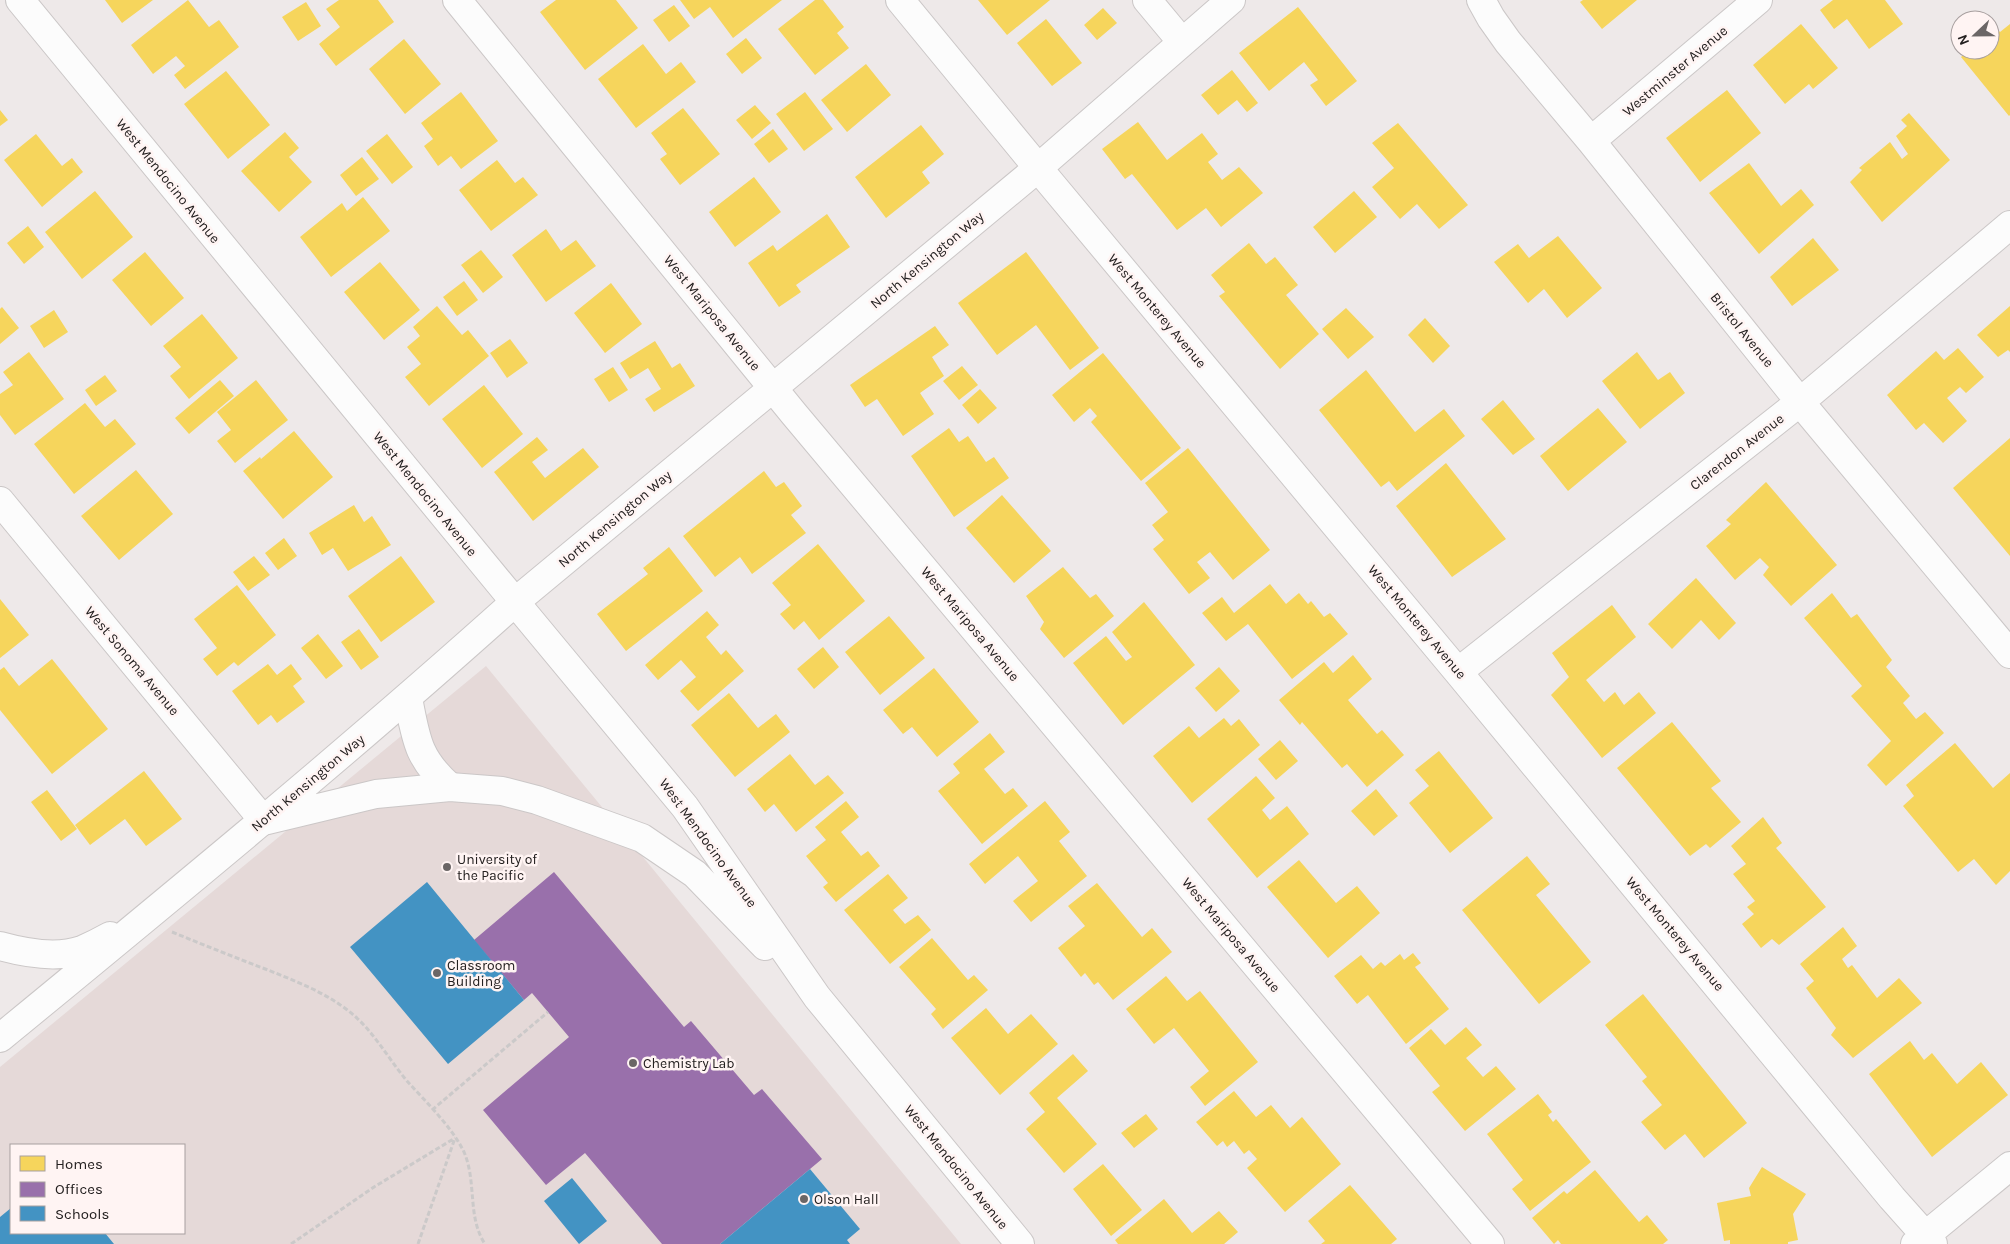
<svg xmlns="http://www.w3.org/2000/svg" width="2010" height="1244" viewBox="0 0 2010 1244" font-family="Karla,sans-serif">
	<rect width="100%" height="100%" fill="#eee9e9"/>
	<path fill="#e5d9d8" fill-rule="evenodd" d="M486 666 961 1244H0V1067ZM11 1145H184V1233H11Z"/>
	<path fill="#f6d55c" d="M105 0H153L122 23Z
		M188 0 209 27 219 20 239 47 185 89 174 75 185 66 176 56 153 74 131 45Z
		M339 0H378L394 22 336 66 319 44 340 27 326 9Z
		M556 0H616L638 28 585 70 540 12Z
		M680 0H782L733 38 710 7 694 19Z
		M815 0H823L844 27 837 33 849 48 815 75 778 29Z
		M978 0H1050L1007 35Z
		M1583 0H1637L1602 29 1580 2Z
		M1833 0H1885L1903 24 1869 49 1847 19 1834 29 1820 10Z
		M306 2 321 26 298 41 282 17Z
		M674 5 690 26 669 42 653 20Z
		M1298 7 1357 81 1326 106 1310 85 1318 80 1304 62 1269 91 1239 53Z
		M1103 8 1117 23 1097 40 1084 25Z
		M1046 19 1082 63 1052 86 1017 43Z
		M1801 24 1838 68 1813 89 1809 84 1785 104 1753 65Z
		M2010 24V115L2009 116 1961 57 1969 50H1990V33L1996 28 2000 32Z
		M746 38 762 58 742 74 726 54Z
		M404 39 441 84 405 114 369 69Z
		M643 44 666 74 681 62 696 82 636 128 598 79Z
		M866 64 891 95 847 132 821 100Z
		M1232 70 1258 103 1247 112 1237 100 1218 115 1201 95Z
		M226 71 270 125 228 159 184 104Z
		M1727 90 1761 133 1700 182 1666 138Z
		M461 92 498 141 461 169 451 156 438 166 424 146 433 139 421 123Z
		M805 92 833 129 804 151 776 114Z
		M755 105 771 123 752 139 736 120Z
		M683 108 720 154 680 185 660 159 667 154 651 133Z
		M0 110 8 120 0 126Z
		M1909 113 1950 160 1882 222 1850 182 1862 170 1859 168 1890 142 1902 159 1908 154 1896 136 1907 126 1901 120Z
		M1138 122 1167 160 1202 133 1218 154 1208 162 1222 180 1239 167 1263 193 1221 227 1206 208 1177 230 1132 174 1125 179 1102 149Z
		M1398 123 1468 205 1439 229 1417 204 1400 219 1372 187 1394 168 1372 143Z
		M921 125 944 154 922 172 930 183 886 218 855 177Z
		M773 129 788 149 769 163 754 144Z
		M285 132 299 148 289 157 312 182 279 212 241 171Z
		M36 134 62 166 72 158 83 172 42 207 4 160Z
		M387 134 413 167 392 184 366 151Z
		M362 157 379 179 356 196 340 175Z
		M497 160 515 183 523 177 538 195 491 231 459 190Z
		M1749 163 1781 206 1801 189 1814 205 1759 254 1709 193Z
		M754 177 781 212 735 247 709 212Z
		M95 191 133 237 82 279 45 232Z
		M1354 191 1377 217 1335 253 1313 227Z
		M363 197 390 231 331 277 300 237 342 203 347 211Z
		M827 214 850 247 796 285 801 292 779 307 748 263 773 245 777 251Z
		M28 226 44 247 24 264 7 243Z
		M546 229 561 251 576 240 596 266 546 302 512 255Z
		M1558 236 1602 288 1567 318 1544 289 1528 303 1494 262 1518 244 1529 258Z
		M1813 238 1839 270 1792 306 1770 277Z
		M1249 243 1266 264 1275 257 1298 285 1286 295 1319 334 1280 369 1219 296 1225 292 1211 275Z
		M481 250 503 277 483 293 461 265Z
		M145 252 184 298 151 326 112 280Z
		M1026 252 1099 348 1070 370 1036 325 997 355 958 303Z
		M380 262 420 310 384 340 344 292Z
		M464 281 478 300 457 316 443 297Z
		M611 283 642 324 605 353 574 313Z
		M437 306 462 335 468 330 489 356 429 406 405 377 421 364 407 347 420 336 413 327Z
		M2010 306V352L2008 350 1998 357 1977 335Z
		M2 307 19 328 0 344V309Z
		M1346 308 1374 337 1348 359 1322 329Z
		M54 310 68 332 44 348 30 326Z
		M202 314 238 358 189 399 170 376 181 367 163 346Z
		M1425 318 1450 346 1433 363 1408 335Z
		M935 326 949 345 932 357 944 376 920 393 934 414 903 436 877 399 865 407 850 385Z
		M510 339 528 363 507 378 490 353Z
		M655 341 672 368 680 363 695 386 654 412 645 399 661 389 648 368 630 379 620 363Z
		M1958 348 1984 377 1966 393 1960 387 1947 398 1967 421 1943 443 1924 423 1916 430 1887 395 1936 351 1944 360Z
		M29 352 64 399 15 435 0 415V394L13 385 3 372Z
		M1637 352 1658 380 1670 372 1685 393 1640 429 1602 381Z
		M1103 353 1181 448 1141 481 1091 422 1097 416 1090 408 1074 422 1052 395Z
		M962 366 978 385 959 400 943 381Z
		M613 367 628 390 609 402 594 379Z
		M1366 370 1415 432 1444 409 1465 436 1397 491 1389 481 1381 487 1319 410Z
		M105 375 117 391 96 406 85 390Z
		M220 380 234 396 189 434 175 418Z
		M256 380 288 420 235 463 217 441 231 430 217 412Z
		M484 385 523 434 482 468 442 419Z
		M980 389 997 408 978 424 962 405Z
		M1503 400 1535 439 1513 455 1481 419Z
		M85 403 105 427 115 419 136 444 74 494 34 444Z
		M1598 408 1627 442 1568 491 1540 456Z
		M949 428 959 442 968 436 986 462 994 457 1009 478 954 517 911 456Z
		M294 431 333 477 283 519 243 471 260 457 261 459Z
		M537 437 548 450 532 462 545 478 583 448 599 467 533 521 494 472Z
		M2010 438V556L1953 488Z
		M1188 448 1270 550 1233 580 1210 552 1197 562 1210 578 1189 594 1153 549 1164 540 1152 525 1168 512 1145 483Z
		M1446 463 1506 539 1452 577 1396 506Z
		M136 470 173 514 119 560 81 516Z
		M764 471 776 487 784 482 802 506 791 515 806 533 752 574 740 557 715 577 683 536Z
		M1766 482 1837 565 1791 606 1763 575 1769 567 1760 558 1735 580 1706 546 1731 524 1726 520Z
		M1002 495 1051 551 1014 583 966 528Z
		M354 505 364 522 372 516 391 545 348 571 333 548 322 555 309 533Z
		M284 538 297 556 278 570 265 553Z
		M818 544 865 601 819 640 804 621 794 630 780 614 791 605 772 583Z
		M669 547 703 591 626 651 597 614 648 574 643 568Z
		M254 556 270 575 248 591 233 572Z
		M401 556 435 602 381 642 348 596Z
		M1063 567 1090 598 1096 594 1114 616 1064 658 1040 629 1044 622 1026 596Z
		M1696 578 1736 623 1719 640 1701 620 1672 649 1648 624Z
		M1270 584 1286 604 1299 593 1308 604 1311 601 1324 617 1330 613 1348 634 1292 679 1248 624 1226 641 1202 613 1222 597 1234 613Z
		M237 585 276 635 238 666 234 662 217 676 203 659 217 648 194 619Z
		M1832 593 1851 618 1857 614 1892 660 1886 667 1910 696 1903 703 1916 719 1925 712 1944 733 1886 786 1867 765 1891 741 1851 696 1862 686 1804 618Z
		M0 599 29 635 0 658Z
		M1144 602 1195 665 1123 725 1073 663 1106 636 1126 661 1132 657 1112 632Z
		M1612 605 1636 637 1586 680 1604 702 1615 692 1624 705 1639 692 1656 713 1602 758 1551 695 1569 677 1552 653Z
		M707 611 719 625 706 637 721 655 726 650 744 671 698 711 680 691 696 677 681 660 658 680 645 665Z
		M889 616 925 658 880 695 845 652Z
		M359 629 379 657 361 670 341 642Z
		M318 634 343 666 326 679 301 648Z
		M823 647 839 667 814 689 797 669Z
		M1353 655 1372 679 1348 700 1377 734 1382 730 1404 755 1367 787 1347 764 1342 768 1302 722 1300 725 1279 700 1324 662 1333 673Z
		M52 659 108 729 52 774 0 710V670L4 667 19 686Z
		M268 664 277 675 291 664 302 679 293 686 305 702 277 723 271 715 258 725 232 691Z
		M1219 667 1240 691 1216 712 1195 688Z
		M934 668 979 722 937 757 912 727 903 734 883 710Z
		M729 693 758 728 776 714 790 732 735 777 691 725Z
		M1224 718 1231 726 1239 719 1260 745 1192 803 1153 756 1189 726 1199 738Z
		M1672 722 1721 781 1711 788 1741 822 1710 848 1706 844 1690 856 1617 768Z
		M990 733 1005 752 984 769 1005 794 1013 788 1028 806 982 844 938 791 960 773 953 764Z
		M1280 740 1298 761 1276 780 1258 759Z
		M1955 743 1993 788 2010 773V871L1996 885 1974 859 1958 872 1903 806 1914 796 1906 785Z
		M1439 751 1493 818 1450 853 1409 803 1429 786 1415 770Z
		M790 754 815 785 828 775 844 793 796 832 774 804 765 812 747 789Z
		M144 771 182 819 146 846 125 819 90 845 75 825Z
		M1256 776 1275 798 1262 810 1270 820 1287 806 1309 834 1257 878 1207 819Z
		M1376 789 1398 816 1374 836 1351 811Z
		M47 790 77 829 61 841 31 802Z
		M846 801 859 817 841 832 861 856 868 851 880 866 836 902 823 887 828 883 806 856 826 840 815 827Z
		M1045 801 1070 832 1059 841 1087 876 1031 922 1013 901 1038 881 1018 856 985 884 969 864Z
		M1763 817 1782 843 1776 848 1826 907 1779 945 1772 939 1761 948 1742 924 1754 914 1747 907 1755 901 1733 874 1746 864 1731 846Z
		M1527 856 1550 884 1536 895 1591 962 1539 1004 1462 910Z
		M1299 860 1336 903 1357 886 1380 913 1328 958 1267 887Z
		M888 874 908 898 893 910 905 924 918 915 931 930 890 964 844 910Z
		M1097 883 1142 937 1152 928 1172 952 1113 1000 1098 982 1094 985 1085 973 1081 977 1058 948 1085 926 1068 906Z
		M1843 927 1857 946 1842 959 1848 968 1852 965 1877 998 1899 978 1922 1003 1853 1058 1831 1035 1836 1028 1806 988 1814 981 1800 964Z
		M932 938 968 980 974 975 988 990 943 1029 931 1014 936 1009 899 967Z
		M1413 953 1421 963 1415 967 1449 1009 1406 1044 1368 995 1357 1004 1334 976 1361 955 1373 969 1381 962 1385 966 1400 954 1404 960Z
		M1166 976 1187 1001 1200 991 1258 1062 1205 1106 1190 1087 1209 1071 1174 1028 1154 1044 1126 1009Z
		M1643 994 1747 1123 1704 1158 1685 1134 1665 1150 1641 1122 1662 1105 1642 1081 1647 1077 1605 1025Z
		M986 1008 1008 1034 1031 1014 1058 1044 1000 1095 951 1038Z
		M1466 1027 1482 1045 1466 1058 1483 1077 1496 1066 1516 1089 1465 1131 1432 1092 1440 1086 1409 1048 1431 1029 1445 1045Z
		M1910 1041 1924 1060 1932 1053 1957 1084 1981 1062 2008 1095 1932 1157 1869 1074Z
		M1073 1054 1088 1071 1057 1098 1097 1144 1064 1173 1026 1129 1045 1112 1029 1093Z
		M1234 1091 1256 1117 1271 1105 1290 1128 1302 1117 1341 1164 1285 1212 1247 1168 1257 1159 1249 1150 1244 1154 1234 1141 1227 1147 1223 1141 1217 1146 1196 1122Z
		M1538 1094 1552 1112 1548 1115 1553 1122 1556 1119 1591 1162 1530 1211 1512 1189 1523 1180 1487 1134Z
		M1146 1114 1158 1129 1134 1148 1121 1133Z
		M1103 1164 1142 1210 1111 1236 1073 1189Z
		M1762 1167 1806 1194 1793 1214 1798 1240 1788 1242V1244H1730V1240L1724 1241 1717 1203 1751 1196 1749 1188Z
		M1595 1170 1639 1222 1647 1215 1668 1240 1663 1244H1561L1558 1240 1554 1244 1532 1218 1564 1191 1567 1194Z
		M1350 1185 1397 1239 1391 1244H1321L1325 1241 1308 1221Z
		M1164 1199 1192 1233 1219 1211 1238 1232 1224 1244H1118L1115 1240Z"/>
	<path fill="#9970ab" d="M554 872 684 1027 691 1021 754 1095 762 1089 822 1159 720 1244H662L585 1153 546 1185 483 1110 569 1037 532 993 524 1000 474 940Z"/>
	<path fill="#4393c3" d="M427 882 524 1000 448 1064 350 947Z
		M810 1169 860 1229 847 1240 850 1244H720Z
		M572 1178 607 1221 579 1244 544 1201Z
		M11 1208V1233H105L114 1244H0V1217Z"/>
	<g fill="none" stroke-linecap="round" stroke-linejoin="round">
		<defs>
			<path id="minor" d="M20 0 515 602 1038 168 1231 0
				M457 0 794 414 1490 1244
				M900 0 1038 168 1458 672 1892 1198 1933 1244
				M1147 0 1182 42
				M1481 0 1491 18 1508 42 1591 141 1800 402 2010 654
				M1591 141 1758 0
				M0 501 264 821
				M1458 672 1800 402 2010 225
				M408 698C416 738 417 758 450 787
				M1915 1244 2010 1166"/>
			<path id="tertiary" d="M268 820 376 794 450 787 502 791 537 800 642 838 695 874 765 946
				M0 946C25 953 56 959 82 950 91 946 101 941 110 936
				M0 1038C174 895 347 753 515 602L685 807 817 997 1020 1244"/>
		</defs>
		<use href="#minor" stroke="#cbc7c7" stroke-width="30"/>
		<use href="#tertiary" stroke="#cbc7c7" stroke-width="30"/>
		<path stroke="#cbc9c9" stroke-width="3" stroke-dasharray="5 2.5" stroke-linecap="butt" d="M172 932C204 945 236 958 268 970 295 981 322 991 346 1009 372 1028 387 1057 407 1081 426 1102 452 1127 464 1152 477 1182 467 1217 485 1244
			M432 1110 548 1012
			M291 1244 374 1187 455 1138
			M418 1244 455 1138"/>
		<use href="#minor" stroke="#fcfcfc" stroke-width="28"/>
		<use href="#tertiary" stroke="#fcfcfc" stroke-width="28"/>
	</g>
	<g fill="#6b6666" stroke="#fff4f3" stroke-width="2">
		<circle cx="447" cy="867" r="5"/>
		<circle cx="437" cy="973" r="5"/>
		<circle cx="633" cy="1063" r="5"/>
		<circle cx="804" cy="1199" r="5"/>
	</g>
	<g text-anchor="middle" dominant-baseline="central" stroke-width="5" stroke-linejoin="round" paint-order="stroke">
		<g font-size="14" fill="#242020" stroke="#fff4f3">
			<text transform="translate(1675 71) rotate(-40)">Westminster Avenue</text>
			<text transform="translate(168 181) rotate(51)">West Mendocino Avenue</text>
			<text transform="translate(927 260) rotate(-40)">North Kensington Way</text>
			<text transform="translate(1157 311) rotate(50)">West Monterey Avenue</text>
			<text transform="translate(712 313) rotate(51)">West Mariposa Avenue</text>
			<text transform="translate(1742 330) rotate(51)">Bristol Avenue</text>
			<text transform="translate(1737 452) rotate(-38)">Clarendon Avenue</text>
			<text transform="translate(425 494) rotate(51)">West Mendocino Avenue</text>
			<text transform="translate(615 519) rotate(-40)">North Kensington Way</text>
			<text transform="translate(1417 622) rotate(50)">West Monterey Avenue</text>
			<text transform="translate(970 624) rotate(50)">West Mariposa Avenue</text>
			<text transform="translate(132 661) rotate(50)">West Sonoma Avenue</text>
			<text transform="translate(308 783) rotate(-40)">North Kensington Way</text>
			<text transform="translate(708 843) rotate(54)">West Mendocino Avenue</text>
			<text transform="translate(1675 934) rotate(50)">West Monterey Avenue</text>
			<text transform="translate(1231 935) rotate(50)">West Mariposa Avenue</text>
			<text transform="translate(956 1167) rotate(51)">West Mendocino Avenue</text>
		</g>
		<g font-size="14" fill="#242020" stroke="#fff4f3" text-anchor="start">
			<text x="457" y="859">University of<tspan x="457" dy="16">the Pacific</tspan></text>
			<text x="447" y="965">Classroom<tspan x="447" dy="16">Building</tspan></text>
			<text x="643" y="1063">Chemistry Lab</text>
			<text x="814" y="1199">Olson Hall</text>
		</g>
	</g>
	<rect x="10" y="1144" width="175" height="90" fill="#fff4f3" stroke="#a79f9f"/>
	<rect x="20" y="1156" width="25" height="15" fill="#f6d55c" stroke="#a79f9f"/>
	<text x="55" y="1169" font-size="15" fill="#242020">Homes</text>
	<rect x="20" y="1182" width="25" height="15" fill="#9970ab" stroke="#a79f9f"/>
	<text x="55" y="1194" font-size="15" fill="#242020">Offices</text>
	<rect x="20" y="1206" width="25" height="15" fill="#4393c3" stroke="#a79f9f"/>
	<text x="55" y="1219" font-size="15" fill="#242020">Schools</text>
	<g transform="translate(1975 35) rotate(248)"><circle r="24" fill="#fff4f3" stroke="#a79f9f"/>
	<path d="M0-4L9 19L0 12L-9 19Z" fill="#6b6666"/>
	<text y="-8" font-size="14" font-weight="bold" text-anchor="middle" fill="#242020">N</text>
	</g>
</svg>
